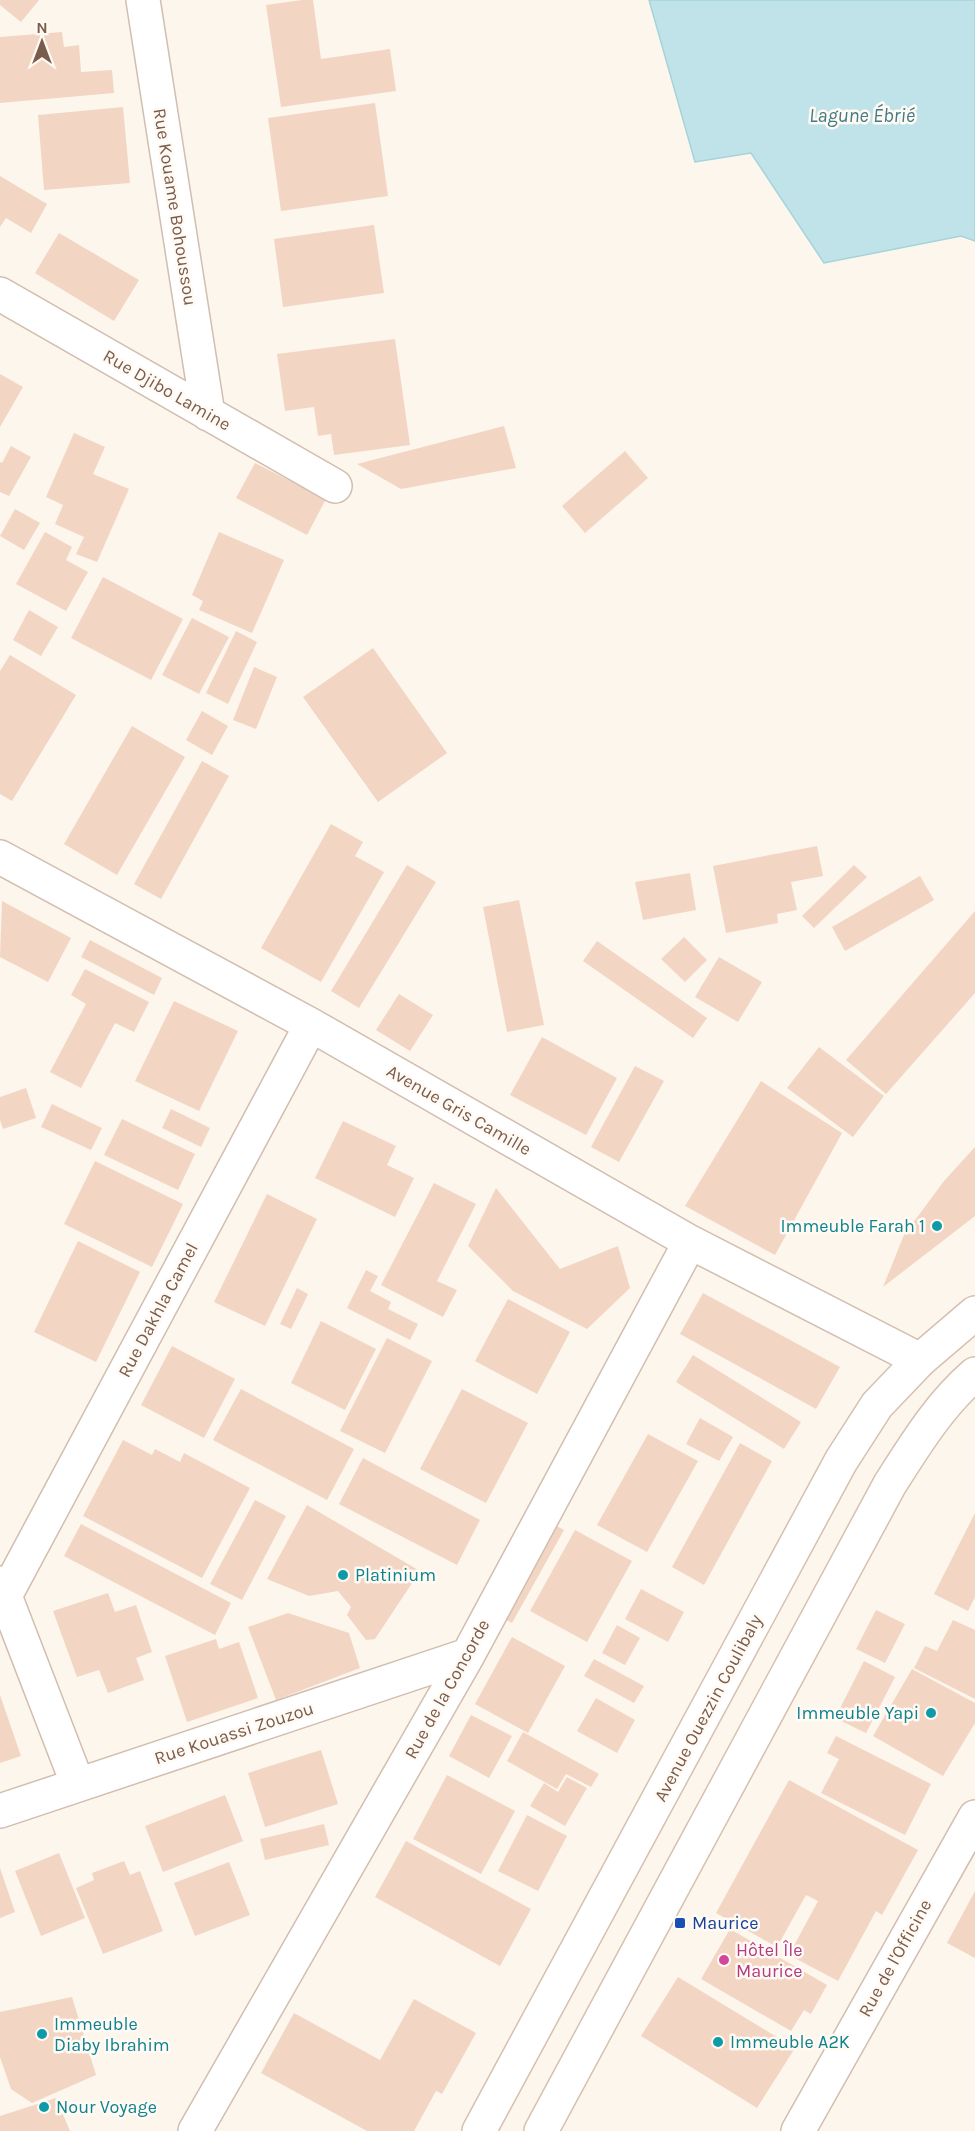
<svg xmlns="http://www.w3.org/2000/svg" width="975" height="2131" viewBox="0 0 975 2131" font-family="Karla,sans-serif">
	<rect width="100%" height="100%" fill="#fdf6ec"/>
	<path fill="#bfe3e8" stroke="#a5d3da" stroke-width="1.5" d="M649 0H975V241L961 236 824 263 751 153 695 162Z"/>
	<path fill="#f3d5c3" d="M0 0H39L21 22 0 5Z
		M302 0H313L321 59 390 49 396 91 281 107 266 5Z
		M62 32 64 47 79 45 81 72 112 70 114 93 0 103V37Z
		M375 103 388 196 281 211 268 118Z
		M123 107 130 183 44 190 38 115Z
		M0 176 47 204 31 233 6 218 0 227Z
		M374 225 384 293 283 307 274 239Z
		M59 233 139 280 114 321 35 273Z
		M395 339 410 445 334 455 331 434 318 436 314 407 285 411 277 354Z
		M0 374 23 387 0 427Z
		M504 426 516 468 401 489 357 464Z
		M74 433 105 447 93 474 129 489 97 562 76 554 84 537 55 524 63 505 46 497Z
		M11 446 31 457 9 496 0 492V462L2 463Z
		M625 451 648 478 585 533 562 506Z
		M255 463 326 499 307 535 236 498Z
		M15 509 40 523 24 550 0 536Z
		M45 532 72 547 66 560 88 572 66 611 16 584Z
		M219 532 284 560 252 633 199 610 203 601 192 595Z
		M103 577 183 619 151 680 71 638Z
		M29 610 58 627 41 656 13 640Z
		M192 618 229 637 199 694 162 675Z
		M236 631 257 642 228 704 206 693Z
		M373 648 447 753 378 802 303 697Z
		M10 655 76 695 12 801 0 794V671Z
		M254 667 277 677 256 729 233 720Z
		M202 711 228 726 212 755 186 740Z
		M132 726 185 757 117 875 64 844Z
		M202 761 229 776 161 899 134 884Z
		M331 824 363 842 355 856 384 872 321 982 261 948Z
		M817 846 823 876 791 882 797 910 777 914 778 923 726 933 713 866Z
		M407 865 436 882 359 1008 331 991Z
		M854 865 867 877 814 928 802 916Z
		M690 873 696 910 643 920 635 882Z
		M920 876 934 900 845 951 832 927Z
		M519 900 544 1025 507 1032 483 907Z
		M2 901 71 938 48 982 0 957Z
		M975 911V993L886 1094 846 1060Z
		M684 937 707 960 685 982 661 959Z
		M90 940 162 978 154 995 81 957Z
		M597 941 707 1018 693 1038 583 961Z
		M719 957 762 982 738 1022 695 997Z
		M85 969 149 1002 134 1032 115 1023 81 1088 50 1072 86 1004 71 995Z
		M399 994 433 1015 410 1051 376 1030Z
		M174 1001 238 1031 199 1111 135 1081Z
		M542 1037 617 1078 586 1135 510 1095Z
		M819 1047 884 1096 853 1137 787 1088Z
		M635 1066 664 1081 619 1162 591 1147Z
		M761 1081 842 1133 775 1255 685 1206Z
		M26 1088 36 1118 3 1129 0 1120V1097Z
		M52 1104 102 1128 91 1150 41 1127Z
		M171 1109 210 1128 201 1147 162 1128Z
		M122 1119 195 1154 178 1190 104 1155Z
		M343 1121 396 1146 387 1165 414 1178 395 1217 315 1178Z
		M975 1147V1216L883 1287 904 1235 944 1181Z
		M95 1161 183 1204 152 1267 64 1224Z
		M434 1183 476 1204 437 1281 457 1290 443 1317 381 1285Z
		M496 1188 560 1269 618 1246 630 1288 587 1329 513 1291 468 1246Z
		M267 1194 317 1219 265 1326 214 1302Z
		M78 1241 140 1272 96 1362 34 1332Z
		M366 1270 378 1276 370 1291 391 1302 388 1309 418 1324 410 1340 347 1308Z
		M297 1288 308 1294 291 1329 280 1324Z
		M703 1293 840 1367 816 1409 680 1334Z
		M508 1299 570 1332 537 1394 475 1361Z
		M321 1321 376 1349 345 1410 291 1383Z
		M387 1338 432 1361 385 1453 340 1431Z
		M172 1346 235 1379 204 1438 141 1405Z
		M693 1355 801 1422 784 1449 676 1382Z
		M241 1389 354 1449 327 1500 213 1440Z
		M462 1389 528 1423 486 1503 420 1469Z
		M700 1418 733 1437 719 1461 686 1444Z
		M648 1434 698 1461 647 1552 597 1525Z
		M123 1440 152 1455 155 1449 180 1462 184 1453 250 1488 202 1578 83 1516Z
		M740 1443 772 1461 704 1585 672 1567Z
		M363 1458 480 1520 457 1565 339 1504Z
		M255 1500 286 1516 242 1600 210 1584Z
		M307 1505 420 1571 375 1639 366 1640 347 1615 351 1607 338 1591 309 1596 267 1579Z
		M975 1513V1597L968 1611 934 1594Z
		M548 1521 564 1530 512 1623 497 1615Z
		M81 1524 231 1603 215 1635 64 1556Z
		M575 1530 632 1561 587 1642 530 1611Z
		M641 1589 684 1612 668 1642 625 1619Z
		M108 1593 115 1612 136 1605 152 1652 136 1658 144 1680 108 1693 99 1670 77 1677 53 1611Z
		M876 1610 905 1624 885 1663 856 1649Z
		M288 1613 349 1633 360 1668 276 1700 248 1627Z
		M953 1620 975 1630V1699L914 1668 925 1646 937 1651Z
		M617 1625 640 1638 625 1665 602 1653Z
		M512 1637 565 1666 528 1733 475 1704Z
		M216 1639 219 1649 239 1642 258 1698 187 1722 165 1656Z
		M594 1659 644 1686 634 1703 584 1676Z
		M864 1661 895 1677 866 1733 835 1718Z
		M912 1669 975 1703V1723L943 1776 873 1736Z
		M0 1695 21 1756 0 1763Z
		M596 1698 635 1720 617 1753 577 1731Z
		M471 1715 512 1736 489 1778 449 1756Z
		M523 1732 599 1774 591 1787 566 1774 557 1789 507 1761Z
		M836 1736 931 1784 905 1835 821 1793 839 1759 827 1753Z
		M321 1750 338 1804 265 1827 248 1773Z
		M447 1775 515 1811 481 1874 413 1839Z
		M567 1777 587 1788 565 1826 530 1806 544 1783 558 1792Z
		M789 1780 918 1850 882 1915 876 1911 838 1981 789 1955 818 1901 806 1895 777 1947 716 1913Z
		M225 1795 243 1841 163 1872 145 1826Z
		M527 1815 567 1836 538 1891 498 1871Z
		M324 1824 329 1845 265 1860 260 1839Z
		M406 1841 531 1909 500 1966 375 1897Z
		M59 1853 85 1918 41 1936 15 1871Z
		M124 1861 130 1875 140 1871 163 1931 103 1954 76 1888 94 1880 92 1873Z
		M229 1862 250 1915 195 1936 174 1883Z
		M0 1868 15 1912 0 1918Z
		M975 1891V1958L947 1943Z
		M730 1929 827 1985 811 2014 804 2010 791 2031 701 1979Z
		M678 1977 795 2048 757 2108 641 2036Z
		M72 1997 96 2075 32 2103 11 2089 0 2057V2012Z
		M414 1999 476 2033 442 2094 436 2091 414 2131H367L261 2073 294 2013 380 2060Z
		M56 2098 70 2131H0V2116Z"/>
	<g fill="none" stroke-linecap="round" stroke-linejoin="round">
		<defs>
			<path id="street" d="M143 0 208 414
				M0 294 335 486
				M0 857 311 1025 690 1242 920 1360
				M0 1583 78 1785
				M5 1596 311 1025
				M0 1811 468 1655
				M195 2131 468 1655 690 1242
				M798 2131 975 1817"/>
			<path id="secondary" d="M479 2131 841 1461 877 1405 920 1360 975 1313
				M541 2131 890 1484C915 1445 939 1405 975 1374"/>
		</defs>
		<use href="#street" stroke="#d1beb0" stroke-width="36"/>
		<use href="#secondary" stroke="#d6c0b0" stroke-width="36"/>
		<use href="#street" stroke="#fff" stroke-width="33"/>
		<use href="#secondary" stroke="#fff" stroke-width="33"/>
	</g>
	<g fill="#0f9aa8" stroke="#fffaf3" stroke-width="2">
		<circle cx="937" cy="1226" r="6"/>
		<circle cx="343" cy="1575" r="6"/>
		<circle cx="931" cy="1713" r="6"/>
		<circle cx="42" cy="2034" r="6"/>
		<circle cx="718" cy="2042" r="6"/>
		<circle cx="44" cy="2107" r="6"/>
	</g>
	<rect fill="#1a4fb4" stroke="#fffaf3" stroke-width="2" x="674" y="1917" width="12" height="12" rx="3"/>
	<circle fill="#d1479c" stroke="#fffaf3" stroke-width="2" cx="724" cy="1960" r="6"/>
	<g text-anchor="middle" dominant-baseline="central" stroke-width="5" stroke-linejoin="round" paint-order="stroke">
		<g font-size="18" fill="#7a5c4d" stroke="#fffaf3">
			<text transform="translate(175 207) rotate(81)">Rue Kouame Bohoussou</text>
			<text transform="translate(167 390) rotate(30)">Rue Djibo Lamine</text>
			<text transform="translate(459 1110) rotate(30)">Avenue Gris Camille</text>
			<text transform="translate(158 1310) rotate(-62)">Rue Dakhla Camel</text>
			<text transform="translate(447 1689) rotate(-61)">Rue de la Concorde</text>
			<text transform="translate(708 1708) rotate(-62)">Avenue Ouezzin Coulibaly</text>
			<text transform="translate(234 1733) rotate(-18)">Rue Kouassi Zouzou</text>
			<text transform="translate(895 1958) rotate(-61)">Rue de l'Officine</text>
		</g>
		<g font-size="18" fill="#0d838f" stroke="#fffaf3" text-anchor="start">
			<text x="925" y="1226" text-anchor="end">Immeuble Farah 1</text>
			<text x="355" y="1575">Platinium</text>
			<text x="919" y="1713" text-anchor="end">Immeuble Yapi</text>
			<text x="54" y="2024">Immeuble<tspan x="54" dy="21">Diaby Ibrahim</tspan></text>
			<text x="730" y="2042">Immeuble A2K</text>
			<text x="56" y="2107">Nour Voyage</text>
		</g>
		<g font-size="18" fill="#164399" stroke="#fffaf3" text-anchor="start">
			<text x="692" y="1923">Maurice</text>
		</g>
		<g font-size="18" fill="#b23c85" stroke="#fffaf3" text-anchor="start">
			<text x="736" y="1950">Hôtel Île<tspan x="736" dy="21">Maurice</tspan></text>
		</g>
		<g font-size="20" font-style="italic" fill="#437c86" stroke="#fffaf3">
			<text x="862" y="115">Lagune Ébrié</text>
		</g>
	</g>
	<g transform="translate(42 42)" stroke="#fffaf3" stroke-width="4.5" paint-order="stroke">
	<path d="M0-4.5L10 22L0 15L-10 22Z" fill="#7a5c4d"/>
	<text y="-9" font-size="16" font-weight="bold" text-anchor="middle" fill="#7a5c4d">N</text>
	</g>
</svg>
